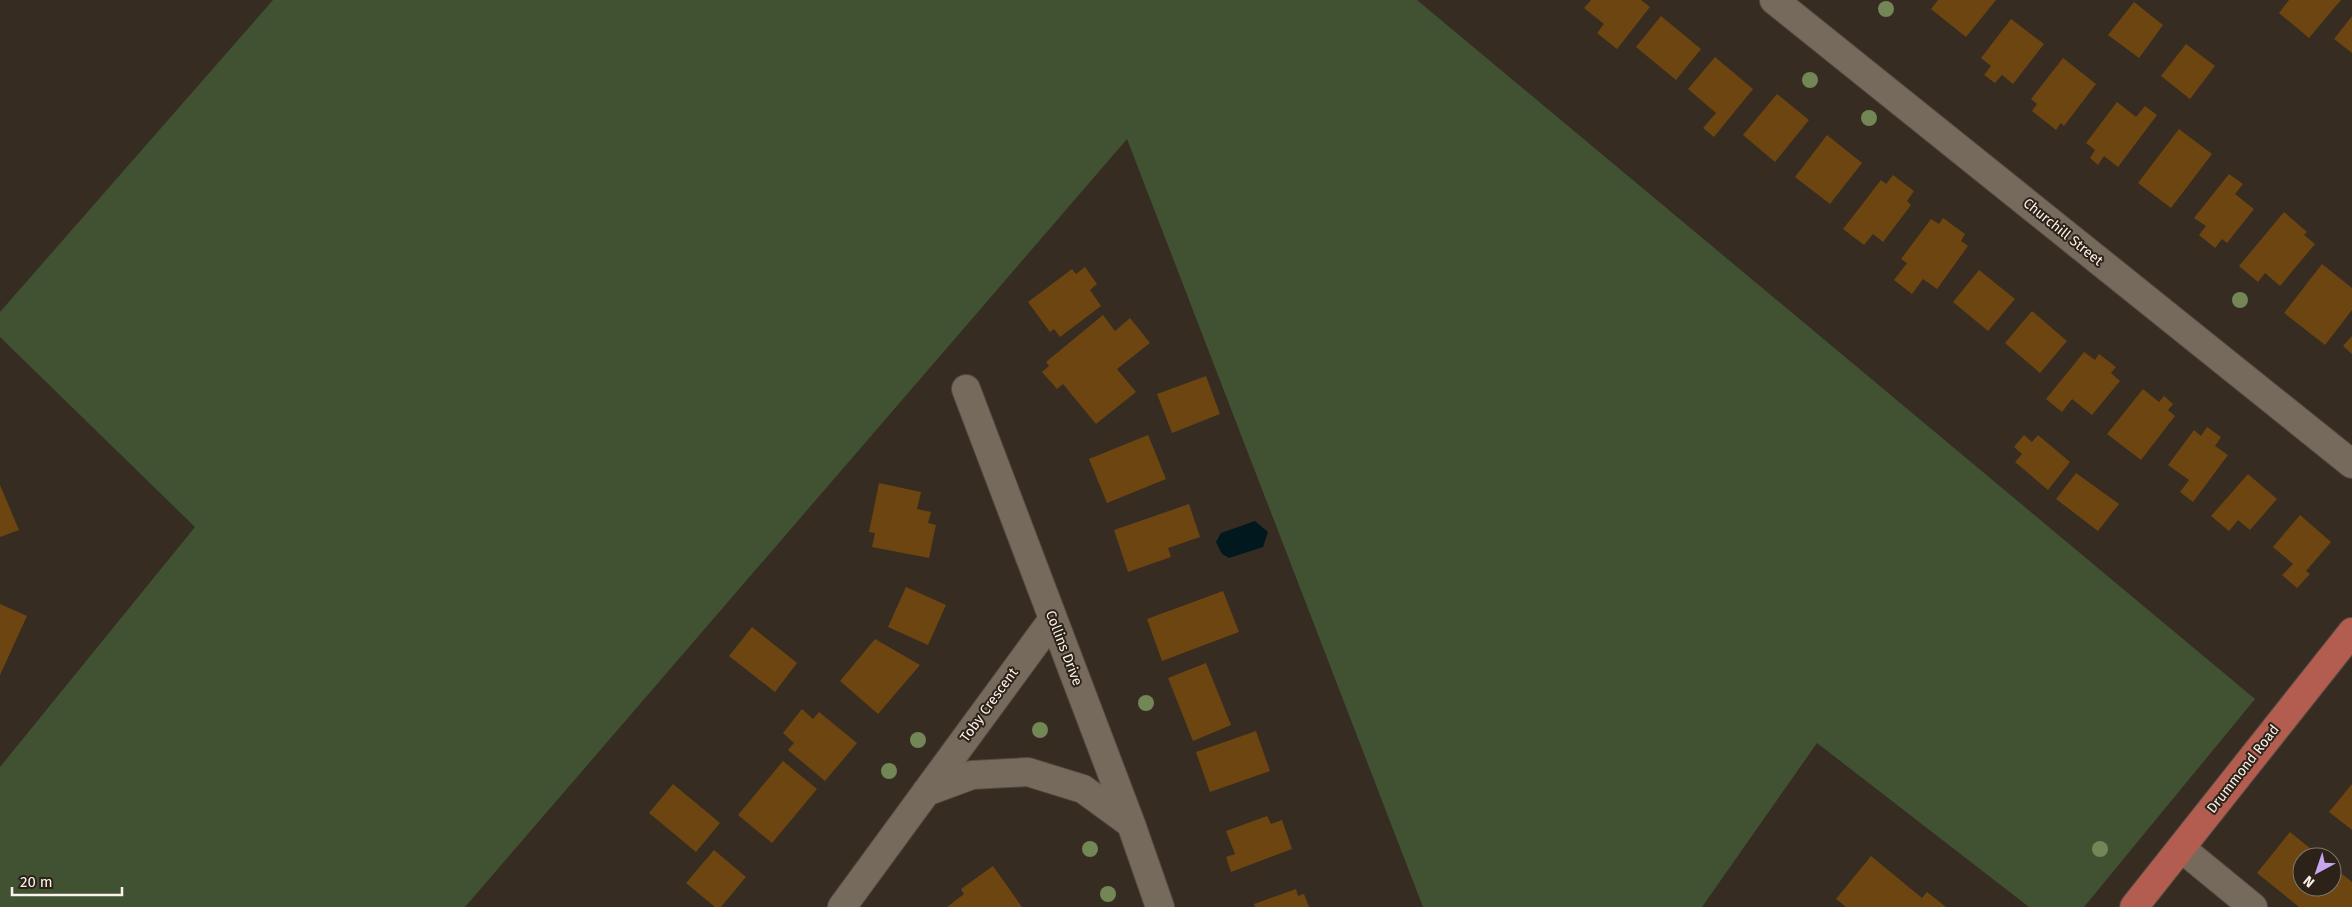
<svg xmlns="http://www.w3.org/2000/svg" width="2352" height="907" viewBox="0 0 2352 907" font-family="'Fira Sans',sans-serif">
	<rect width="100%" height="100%" fill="#362c21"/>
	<path fill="#415233" d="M273 0H1417L2255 699 2084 907H2029L1817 743 1702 907H1423L1127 139 465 907H0V767L195 527 0 337V312Z"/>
	<path fill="#00181e" d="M1255 521 1268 532 1263 547 1229 558 1222 554 1216 542 1221 533Z"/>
	<path fill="#6d4511" d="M1591 0H1641L1650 7 1617 49 1597 33 1604 24 1584 8Z
		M1938 0H1996L1966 37 1931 9Z
		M2289 0H2341L2309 38 2279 13Z
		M2134 2 2163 25 2139 58 2108 35Z
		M1661 16 1701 49 1676 80 1636 47Z
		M2352 16V53L2334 39Z
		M2011 19 2044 44 2013 84 2002 75 1995 83 1984 75 1991 66 1981 58Z
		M2186 44 2215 66 2190 99 2161 76Z
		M1715 57 1753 89 1714 137 1703 128 1716 113 1688 89Z
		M2063 58 2096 84 2064 126 2061 123 2056 130 2032 111 2037 104 2031 99Z
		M1777 94 1809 120 1775 162 1743 135Z
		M2117 102 2136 117 2145 106 2157 115 2118 167 2104 156 2098 165 2090 158 2095 150 2086 143Z
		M2179 129 2212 154 2171 208 2138 183Z
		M1827 135 1862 163 1830 204 1795 177Z
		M2229 174 2243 184 2235 194 2254 209 2227 243 2222 239 2215 248 2199 235 2206 226 2194 218Z
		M1893 175 1914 191 1907 201 1911 205 1883 242 1873 234 1864 245 1843 229 1881 180 1886 184Z
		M2284 212 2307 232 2304 235 2315 244 2280 286 2265 273 2258 282 2239 266Z
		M1943 218 1965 234 1961 241 1968 246 1937 289 1923 279 1912 294 1894 280 1907 263 1901 259 1931 219 1939 224Z
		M2322 264 2352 288V310L2325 345 2284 313Z
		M1085 267 1097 284 1090 290 1101 306 1060 337 1054 329 1050 332 1028 302 1072 269 1076 274Z
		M1979 270 2015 299 1988 331 1953 302Z
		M2032 311 2067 341 2040 373 2005 343Z
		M1103 315 1115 331 1130 318 1150 343 1117 369 1136 392 1096 424 1063 384 1057 389 1042 372 1049 366 1046 362Z
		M2352 336V354L2343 346Z
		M2084 352 2095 360 2099 354 2116 367 2111 373 2120 381 2092 415 2072 399 2062 412 2046 399Z
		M1206 376 1220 414 1172 433 1157 394Z
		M2143 389 2159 402 2164 396 2173 404 2168 410 2175 416 2141 460 2107 434Z
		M2207 427 2221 437 2215 446 2228 455 2193 502 2180 492 2189 480 2168 465 2194 430 2201 436Z
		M1148 435 1166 479 1107 503 1089 459Z
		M2024 435 2032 442 2038 435 2070 462 2048 490 2015 462 2022 454 2014 447Z
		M2076 473 2119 504 2098 531 2056 499Z
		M2248 474 2277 499 2250 530 2238 520 2229 531 2211 516Z
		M879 483 921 492 917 509 931 512 928 523 936 525 929 558 872 547 875 533 869 532Z
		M0 485 19 530 0 537Z
		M1189 504 1200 537 1168 548 1171 557 1128 572 1114 530Z
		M2300 515 2331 542 2306 571 2310 574 2297 588 2282 575 2293 564 2273 547Z
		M906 587 946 605 928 645 888 627Z
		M1223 591 1239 632 1162 661 1147 619Z
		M0 604 27 616 0 675Z
		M752 627 797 663 775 692 729 656Z
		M875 639 920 665 878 714 840 681Z
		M1206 663 1231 725 1193 741 1168 678Z
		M802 709 813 719 819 712 857 743 825 781 788 750 794 743 783 733Z
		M1256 731 1270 771 1210 792 1196 752Z
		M783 761 817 789 772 843 738 815Z
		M673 784 720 823 696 852 649 813Z
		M2352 784V830L2329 812Z
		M1267 816 1271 824 1282 820 1292 849 1231 872 1226 857 1235 854 1226 831Z
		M2290 832 2321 857H2302V887H2332V866L2352 882V907H2299L2257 873Z
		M714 850 746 877 721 907H715L686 883Z
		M1871 856 1922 898 1927 892 1946 907H1846L1836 899Z
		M993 866 1022 907H947L964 894 961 889Z
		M1296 889 1298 896 1304 894 1309 907H1255L1254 904Z"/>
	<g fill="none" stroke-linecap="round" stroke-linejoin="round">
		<defs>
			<path id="minor" d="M1774 0 2352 464
				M966 389 1131 824 1160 907
				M926 792 972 775 1028 772 1083 789 1131 824
				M2181 848 2253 907
				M842 907 1053 619"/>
			<path id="major" d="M2134 907 2352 632"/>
		</defs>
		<use href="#minor" stroke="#534a40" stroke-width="30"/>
		<use href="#major" stroke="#534a40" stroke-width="30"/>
		<use href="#minor" stroke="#766a5d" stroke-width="28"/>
		<use href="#major" stroke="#b35c50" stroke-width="28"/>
	</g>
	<g fill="#728656">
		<circle cx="1886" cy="9" r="8"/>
		<circle cx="1810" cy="80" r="8"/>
		<circle cx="1869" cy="118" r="8"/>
		<circle cx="2240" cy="300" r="8"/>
		<circle cx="1146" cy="703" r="8"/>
		<circle cx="1040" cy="730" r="8"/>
		<circle cx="918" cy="740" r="8"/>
		<circle cx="889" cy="771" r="8"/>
		<circle cx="1090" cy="849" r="8"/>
		<circle cx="2100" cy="849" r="8"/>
		<circle cx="1108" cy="894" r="8"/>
	</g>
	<g text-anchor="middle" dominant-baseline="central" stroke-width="4" stroke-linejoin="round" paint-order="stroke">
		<g font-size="14" fill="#faf3ec" stroke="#2c2217">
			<text transform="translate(2063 232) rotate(39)">Churchill Street</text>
			<text transform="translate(1064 648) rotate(69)">Collins Drive</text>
			<text transform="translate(989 705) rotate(-54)">Toby Crescent</text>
			<text transform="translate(2243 769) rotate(-52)">Drummond Road</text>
		</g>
	</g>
	<g transform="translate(2317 872) rotate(220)"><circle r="24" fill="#2c2217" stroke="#7e766c"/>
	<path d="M0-4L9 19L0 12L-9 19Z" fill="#c8a5ef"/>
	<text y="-8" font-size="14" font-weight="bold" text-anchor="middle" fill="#faf3ec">N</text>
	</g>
	<path d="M12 887v8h110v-8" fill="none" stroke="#faf3ec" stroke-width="2.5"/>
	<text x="20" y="887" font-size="15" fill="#faf3ec" stroke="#2c2217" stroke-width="4" paint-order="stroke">20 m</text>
</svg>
